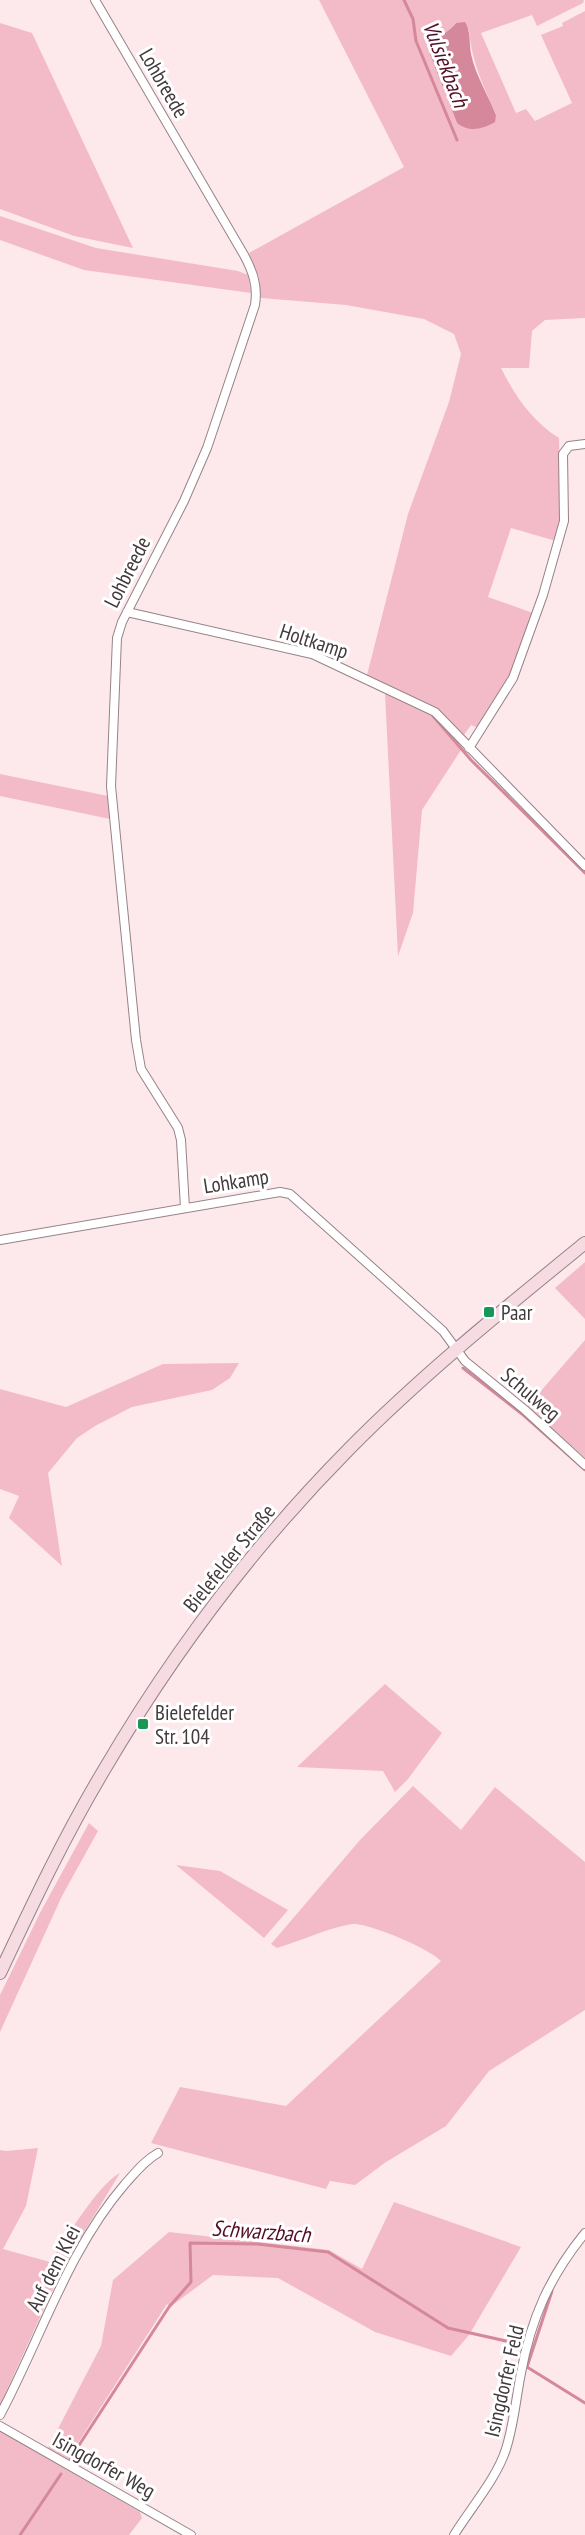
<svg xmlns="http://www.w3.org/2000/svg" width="585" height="2535" viewBox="0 0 585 2535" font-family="'PT Sans Narrow',sans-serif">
	<rect width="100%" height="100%" fill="#fde9ec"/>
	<path fill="#f3bbc7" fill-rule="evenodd" d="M319 0H584L583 3 537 26 532 15 481 33 516 113 526 109 535 121 572 103 541 35 563 26 562 23 585 11V318L545 320 532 331 529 368H501C515 396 532 421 559 438L561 521 556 541 511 528 488 597 533 613 510 677 478 728 471 725 464 735 436 707 367 675 408 514 449 402 461 354 454 334 424 319 346 305 261 298 259 277 249 253 404 167ZM456 23 469 30C472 63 483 85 496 114L457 123 429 52C433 36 447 35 456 23Z
		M0 23 32 33 133 248 74 236 0 209Z
		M0 216 96 248 238 271 248 275 251 293 84 270 0 240Z
		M385 693 431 715 461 750 422 810 413 913 398 956Z
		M0 774 108 796 110 819 0 796Z
		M585 1262V1319L555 1288Z
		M585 1340V1458L527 1407Z
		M239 1363 230 1378 212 1390 132 1407 95 1426 77 1438 48 1473 62 1566 9 1518 19 1496 0 1489V1389L66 1407 163 1364Z
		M385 1684 442 1733 408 1779 395 1792 383 1771 297 1767Z
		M413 1786 461 1830 495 1787 585 1862V2010L489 2071 446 2126 386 2162 355 2185 330 2181 326 2189 151 2143 180 2087 286 2106 441 1961C431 1949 367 1922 352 1924 327 1928 301 1941 277 1948L271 1944 360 1840Z
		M89 1823 98 1831 62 1896 0 2032V1995L40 1913Z
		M176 1865 220 1871 288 1910 264 1938Z
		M38 2148 26 2206 3 2249 50 2262C65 2240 98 2184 120 2173L63 2267 0 2405V2150L6 2151Z
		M394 2202 521 2247 469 2335 451 2356 375 2332 278 2278 213 2275 170 2307 167 2304 67 2460 48 2448 101 2346 113 2280 169 2232 329 2250 362 2269Z
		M0 2431 140 2512 142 2518 129 2535H0Z"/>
	<path fill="#d4889a" d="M465 22C471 32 469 42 471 54 475 74 488 95 496 115L495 122C483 129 469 133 457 123L429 52C433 36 447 35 456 23Z"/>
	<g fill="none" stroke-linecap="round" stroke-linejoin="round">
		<path stroke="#d4889a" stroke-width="3" d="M404 0 413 19 416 41 457 140
			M433 716 471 760 585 873
			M463 1368 522 1414 585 1470
			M552 2291 527 2367 585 2403
			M70 2459 169 2307 191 2282 190 2243 257 2244 328 2252 448 2328 524 2345
			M20 2535 61 2474"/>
		<defs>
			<path id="street" d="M95 0 244 255C253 272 258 286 255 305L207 448 184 501 122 622 117 638 111 786 136 1040 141 1069 178 1128 181 1140 185 1208
				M127 612 312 654 435 712 585 866
				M469 748 513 678 543 595 564 521 563 454 569 446 585 444
				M0 1240 280 1192 290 1194 443 1331 465 1361 525 1410 585 1465
				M0 2415C41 2338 68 2250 125 2184 135 2173 144 2161 158 2153
				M0 2426 191 2535
				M454 2535C470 2509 497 2478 506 2449 514 2424 516 2398 521 2373 531 2318 550 2276 585 2233"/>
			<path id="secondary" d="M0 1973C32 1905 65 1835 104 1770 172 1654 254 1545 349 1449 422 1375 504 1309 585 1243"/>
		</defs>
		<use href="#street" stroke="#958387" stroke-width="10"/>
		<use href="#secondary" stroke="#958387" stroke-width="14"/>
		<use href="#street" stroke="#fff" stroke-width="8"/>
		<use href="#secondary" stroke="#f6dce2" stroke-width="12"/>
	</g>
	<g fill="#189856" stroke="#fff" stroke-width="2">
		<rect x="483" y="1306" width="12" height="12" rx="3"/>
		<rect x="137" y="1718" width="12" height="12" rx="3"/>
	</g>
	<g text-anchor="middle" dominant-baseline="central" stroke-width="6" stroke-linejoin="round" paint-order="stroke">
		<g font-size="21" fill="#423a3c" stroke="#fff">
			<text transform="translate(164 83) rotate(60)">Lohbreede</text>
			<text transform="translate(127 572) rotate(-63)">Lohbreede</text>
			<text transform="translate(314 641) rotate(18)">Holtkamp</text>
			<text transform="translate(236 1181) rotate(-9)">Lohkamp</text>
			<text transform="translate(531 1394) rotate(40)">Schulweg</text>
			<text transform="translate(229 1558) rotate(-51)">Bielefelder Straße</text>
			<text transform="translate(53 2268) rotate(-63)">Auf dem Klei</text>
			<text transform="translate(504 2381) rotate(-77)">Isingdorfer Feld</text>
			<text transform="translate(104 2465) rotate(29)">Isingdorfer Weg</text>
		</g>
		<g font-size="21" fill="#423a3c" stroke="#fff" text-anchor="start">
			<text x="501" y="1312">Paar</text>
			<text x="155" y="1712">Bielefelder<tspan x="155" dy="24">Str. 104</tspan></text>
		</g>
		<g font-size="22" font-style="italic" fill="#530e27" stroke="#fff">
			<text transform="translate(446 64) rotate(69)">Vulsiekbach</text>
			<text transform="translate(261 2231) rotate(4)">Schwarzbach</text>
		</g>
	</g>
</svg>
